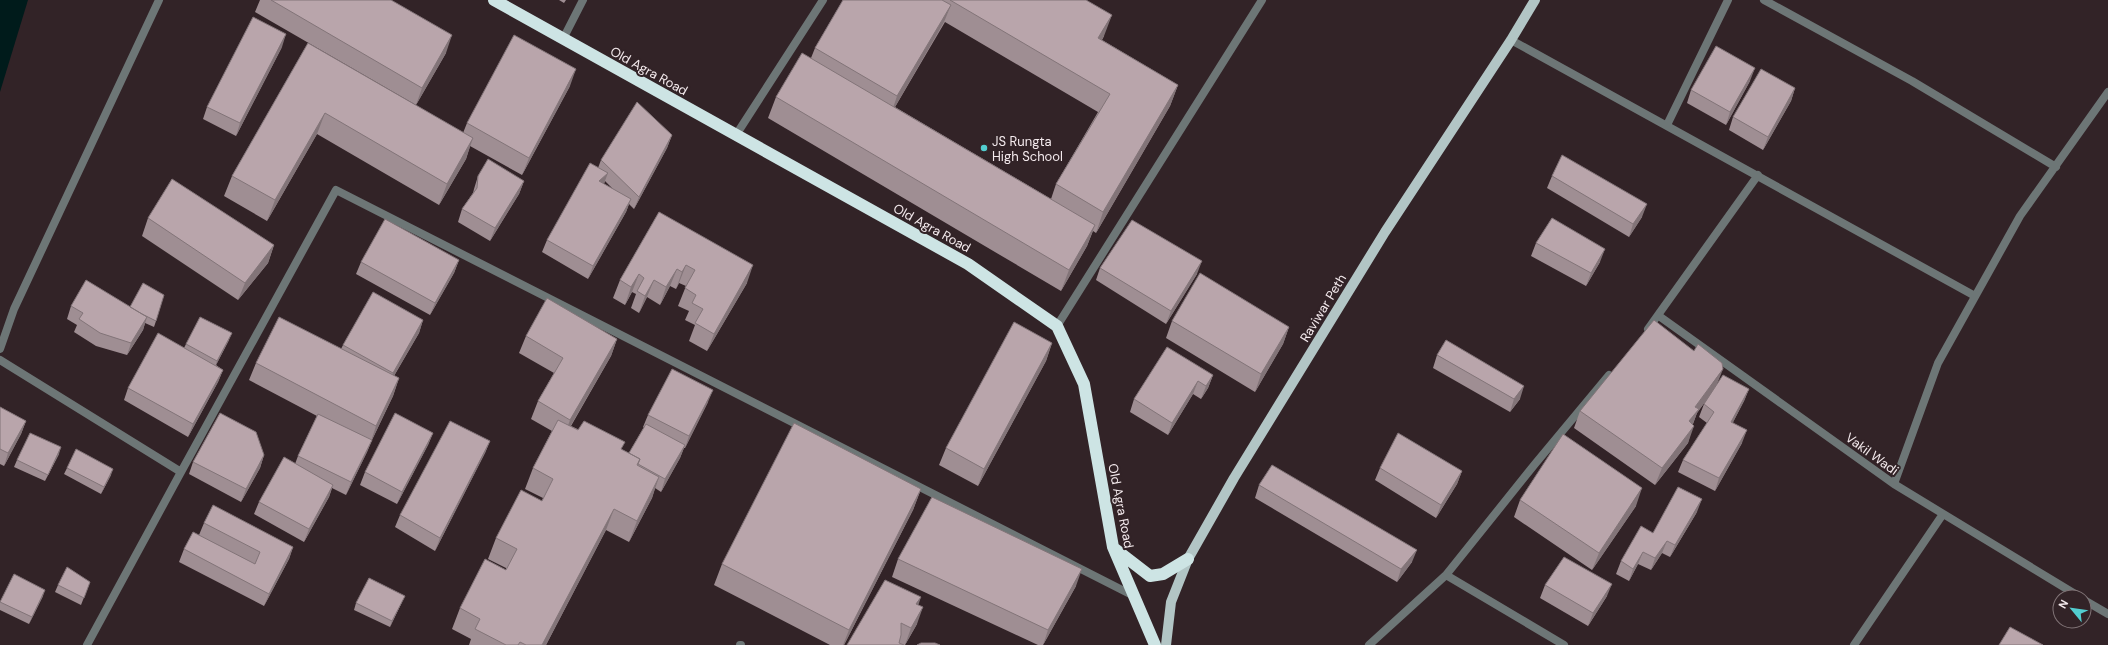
<svg xmlns="http://www.w3.org/2000/svg" width="2108" height="645" viewBox="0 0 2108 645" font-family="'DM Sans',sans-serif">
	<rect width="100%" height="100%" fill="#322327"/>
	<path fill="#001b1b" d="M0 0H28L0 92Z"/>
	<g fill="none" stroke-linecap="round" stroke-linejoin="round">
		<path stroke="#6d7676" stroke-width="8" d="M1764 0 1912 81 2056 167
			M563 39 583 0
			M1511 40 1975 296
			M1667 125 1728 0
			M736 135 823 0
			M1659 316 1894 484 2080 597
			M1057 326 1262 0
			M1648 329 1758 175
			M0 349 14 309 159 0
			M0 360 181 472 87 645
			M181 472 336 190 1134 596
			M1894 484 1938 363 2020 216 2108 92
			M1446 575 1564 645
			M2084 600 2108 614
			M740 645H741
			M1369 645 1446 575 1535 464 1609 375
			M1854 645 1943 514"/>
		<path stroke="#b2c5c5" stroke-width="10" d="M1166 645 1171 602 1188 559 1234 478 1385 232 1511 40 1535 0"/>
		<path stroke="#cde4e4" stroke-width="12" d="M494 0 968 264 1057 326 1084 384 1113 547 1155 645
			M1115 549 1150 576 1163 574 1188 559"/>
	</g>
	<path fill="#9f8e93" fill-rule="evenodd" d="M260 0H391L446 53 416 105 255 12Z
		M559 0H566L564 3Z
		M843 0H1086L1104 36 1102 40 1178 85 1170 106 1096 233 1093 231 1087 246 1061 291 768 118 776 97 811 58 815 48ZM945 22 1098 112 1056 184 1051 199 895 107Z
		M308 43 463 133 467 123 570 86 522 175 470 146 466 159 439 205 317 134 267 221 224 196 232 176Z
		M282 47 236 136 203 119 207 107Z
		M1750 81 1726 125 1687 103 1691 90Z
		M1795 88 1791 101 1763 150 1729 130 1733 117Z
		M672 135 667 148 634 209 629 204 626 212 588 279 542 252 547 240 598 168 601 160ZM605 181 614 190 604 184Z
		M478 176 524 181 519 194 490 241 458 222 462 209 473 193 474 189Z
		M1552 176 1642 217 1629 237 1547 188Z
		M659 212 747 283 707 351 689 341 695 325 685 320 689 311 678 306 686 286 679 283 676 289 670 286 660 305 647 297 639 313 631 308 636 294 632 292 625 305 613 298 620 280Z
		M148 218 274 245 268 263 238 300 142 236Z
		M1536 243 1600 262 1586 286 1531 256Z
		M459 260 454 273 430 315 356 274 361 262Z
		M1100 268 1197 274 1166 324 1096 280Z
		M71 306 130 307 156 321 154 327 145 323 143 330 127 355 96 346 74 332 77 325 67 319Z
		M423 320 419 333 394 376 399 378 393 396 372 440 367 452 346 495 332 488 329 497 304 542 254 514 259 502 295 464 298 456 317 416 249 380 256 363 341 349 343 345Z
		M1172 321 1289 327 1283 344 1255 392 1166 338Z
		M526 336 617 339 611 356 571 426 629 453 644 427H643L648 415 708 402 685 448H684L680 458 661 492 655 488 652 498 629 542 606 530 546 645H469L471 639 452 629 460 608 506 570V568L488 559 496 538 542 501 543 498 525 489 533 468 552 431 531 419 538 401 554 373 519 353Z
		M229 340 216 365 223 370 218 382 188 437 124 400 128 388 184 348 186 344Z
		M1052 343 1046 361 978 486 939 465 946 448Z
		M1437 355 1520 399 1510 412 1433 368Z
		M1213 375 1208 388 1201 399 1193 394 1168 435 1130 412 1134 399Z
		M1717 385 1749 389 1744 401 1733 422 1742 443 1715 491 1678 472 1683 460 1707 423 1699 417 1704 404 1710 395 1697 413 1693 424 1688 443 1655 485 1574 428 1580 411Z
		M0 407 26 421 21 434 4 466 0 464Z
		M433 433 428 445 397 504 360 485 365 472Z
		M490 441 485 453 435 551 395 527 400 515Z
		M59 454 45 481 14 467 17 460Z
		M264 455 260 468 241 502 189 474 193 462Z
		M67 468 111 475 101 494 64 474Z
		M1380 468 1462 471 1457 484 1436 518 1375 480Z
		M1259 485 1412 562 1397 582 1255 498Z
		M921 489 913 510 844 645H830L714 585 722 564Z
		M1520 500 1636 506 1592 570 1514 517Z
		M1697 512 1670 557 1662 553 1651 570 1638 564 1629 581 1616 574 1621 561 1653 533Z
		M204 523 293 547 289 559 264 606 179 562 184 549 199 535Z
		M898 559 1076 586 1043 645H1038L892 577Z
		M90 582 81 605 55 592 58 585Z
		M1545 585 1607 596 1588 626 1540 598Z
		M43 596 29 624 0 610V602Z
		M402 602 390 627 354 610 356 603Z
		M918 605 917 624 905 645H847Z"/>
	<path fill="#827478" d="M951 5 944 22 891 114 897 96Z
		M1112 15 1104 36 1091 59 1098 38Z
		M286 34 282 47 236 136 240 123Z
		M452 35 446 53 416 105 422 88Z
		M1755 68 1750 81 1726 125 1730 112Z
		M576 69 570 86 522 175 529 158Z
		M1178 85 1170 106 1096 233 1103 212Z
		M1795 88 1791 101 1763 150 1768 137Z
		M325 113 317 134 267 221 275 200Z
		M672 135 667 148 634 209 639 197Z
		M473 138 466 159 439 205 447 184Z
		M608 173 603 186 599 181Z
		M524 181 519 194 490 241 495 228Z
		M631 199 626 212 588 279 593 266Z
		M1647 204 1642 217 1629 237 1633 224Z
		M1095 225 1087 246 1061 291 1069 270Z
		M274 245 268 263 238 300 245 283Z
		M1605 249 1600 262 1586 286 1591 273Z
		M459 260 454 273 430 315 435 303Z
		M1202 261 1197 274 1166 324 1171 311Z
		M686 265 679 283 676 289 682 272Z
		M753 265 747 283 707 351 714 334Z
		M677 269 670 286 660 305 666 287Z
		M639 274 632 292 625 305 631 287Z
		M654 280 647 297 639 313 645 296Z
		M147 317 143 330 127 355 131 343Z
		M423 320 419 333 388 386 393 373Z
		M1289 327 1283 344 1255 392 1261 374Z
		M232 333 229 340 215 367 217 361Z
		M617 339 611 356 564 437 570 420Z
		M1052 343 1046 361 978 486 984 469Z
		M1723 369 1716 387 1697 413 1692 426 1689 421 1695 407Z
		M223 370 218 382 188 437 193 424Z
		M1213 375 1208 388 1201 399 1206 386Z
		M399 378 393 396 370 444 376 426Z
		M1198 381 1193 394 1168 435 1172 423Z
		M1524 386 1520 399 1510 412 1514 399Z
		M1749 389 1744 401 1727 434 1731 422Z
		M713 390 708 402 685 448 689 436Z
		M26 421 21 434 4 466 8 453Z
		M1694 426 1688 443 1655 485 1662 468Z
		M1747 430 1742 443 1715 491 1719 478Z
		M433 433 428 445 397 504 402 492Z
		M372 440 367 452 346 495 351 482Z
		M490 441 485 453 435 551 440 538Z
		M685 445 680 458 661 492 665 479Z
		M61 447 59 454 45 481 48 475Z
		M264 455 260 468 241 502 246 489Z
		M113 469 111 475 101 494 104 487Z
		M1462 471 1457 484 1436 518 1441 505Z
		M659 477 652 498 629 542 637 521Z
		M333 485 329 497 304 542 309 529Z
		M1642 488 1636 506 1592 570 1599 553Z
		M921 489 913 510 844 645H843L849 630Z
		M1702 499 1697 512 1670 557 1675 545Z
		M614 509 606 530 546 645H542Z
		M1667 541 1662 553 1651 570 1655 558Z
		M293 547 289 559 264 606 269 594Z
		M1417 550 1412 562 1397 582 1401 569Z
		M1643 552 1638 564 1629 581 1633 569Z
		M1082 569 1076 586 1043 645 1048 630Z
		M1612 584 1607 596 1588 626 1593 613Z
		M45 590 43 596 29 624 32 617Z
		M405 596 402 602 390 627 392 621Z
		M921 597 915 615 916 604Z
		M923 607 917 624 905 645 911 628Z"/>
	<path fill="#b9a5ab" stroke="#827478" d="M271 0H391L452 35 422 88Z
		M843 0H942L951 5 897 96 815 48Z
		M950 0H1086L1112 15 1098 38 1178 85 1103 212 1056 184 1110 94Z
		M253 17 286 34 240 123 207 107Z
		M514 35 576 69 529 158 467 123Z
		M308 43 473 138 447 184 325 113 275 200 232 176Z
		M1716 46 1755 68 1730 112 1691 90Z
		M802 53 1095 225 1069 270 776 97Z
		M1761 69 1795 88 1768 137 1733 117Z
		M637 102 672 135 639 197 601 160Z
		M1562 155 1647 204 1633 224 1552 176Z
		M488 159 524 181 495 228 462 209 477 188 478 176Z
		M590 163 608 173 599 181 631 199 593 266 547 240Z
		M172 179 274 245 245 283 148 218Z
		M659 212 753 265 714 334 695 323 703 309 692 303 696 295 685 288 695 270 686 265 682 272 677 269 666 287 654 280 645 296 637 291 644 278 639 274 631 287 620 280Z
		M1552 218 1605 249 1591 273 1536 243Z
		M385 219 459 260 435 303 361 262Z
		M1132 220 1202 261 1171 311 1100 268Z
		M1200 273 1289 327 1261 374 1172 321Z
		M86 280 147 317 131 343 100 333 79 319 83 313 71 306Z
		M143 283 164 295 156 321 142 314 130 307Z
		M373 292 423 320 393 373 343 345Z
		M547 298 617 339 570 420 538 401 563 358 526 336Z
		M200 317 232 333 217 361 186 344Z
		M279 317 399 378 376 426 256 363Z
		M1654 320 1694 351 1698 344 1722 363 1723 369 1695 407 1699 409 1689 421 1694 426 1662 468 1580 411Z
		M1014 322 1052 343 984 469 946 448Z
		M158 333 223 370 193 424 128 388Z
		M1446 340 1524 386 1514 399 1437 355Z
		M1167 347 1213 375 1206 386 1198 381 1172 423 1134 399Z
		M672 369 713 390 689 436 648 415Z
		M1723 375 1749 389 1731 422 1747 430 1719 478 1683 460 1714 412 1704 404Z
		M0 407 26 421 8 453 0 449Z
		M220 413 256 432 264 455 246 489 193 462Z
		M395 413 433 433 402 492 365 472Z
		M318 414 372 440 351 482 298 456Z
		M558 420 578 430 584 421 625 442 621 449 640 459 637 465 659 477 637 521 614 509 542 645H526L520 642 518 645H506L475 629 480 619 460 608 485 559 506 570 517 549 496 538 521 490 542 501 553 479 533 468Z
		M450 421 490 441 440 538 400 515Z
		M794 423 921 489 849 630 722 564Z
		M646 424 685 445 665 479 638 464 640 459 629 453Z
		M30 433 61 447 48 475 17 460Z
		M1398 433 1462 471 1441 505 1380 468Z
		M1563 434 1642 488 1599 553 1520 500Z
		M76 449 113 469 104 487 67 468Z
		M284 457 333 485 309 529 259 502Z
		M1272 465 1417 550 1401 569 1259 485Z
		M1678 487 1702 499 1675 545 1667 541 1655 558 1643 552 1633 569 1621 561 1641 526 1653 533Z
		M932 497 1082 569 1048 630 898 559Z
		M213 505 293 547 269 594 184 549 193 532 255 564 260 552 204 523Z
		M1564 557 1612 584 1593 613 1545 585Z
		M67 567 90 582 84 598 58 585Z
		M14 574 45 590 32 617 0 602Z
		M369 578 405 596 392 621 356 603Z
		M885 580 921 597 916 604 923 607 911 628 901 623V635L899 643 904 645H847Z
		M2010 627 2043 645H1999Z
		M921 643H935L940 645H917Z"/>
	<circle fill="#52cdcf" stroke="#322327" stroke-width="1.5" cx="984" cy="148" r="4"/>
	<g text-anchor="middle" dominant-baseline="central" stroke-width="4" stroke-linejoin="round" paint-order="stroke">
		<g font-size="13" fill="#f4eaed" stroke="#322327">
			<text transform="translate(649 71) rotate(29)">Old Agra Road</text>
			<text transform="translate(932 228) rotate(29)">Old Agra Road</text>
			<text transform="translate(1323 308) rotate(-59)">Raviwar Peth</text>
			<text transform="translate(1872 454) rotate(36)">Vakil Wadi</text>
			<text transform="translate(1121 506) rotate(79)">Old Agra Road</text>
		</g>
		<g font-size="13" fill="#f4eaed" stroke="#322327" text-anchor="start">
			<text x="992" y="141">JS Rungta<tspan x="992" dy="15">High School</tspan></text>
		</g>
	</g>
	<g transform="translate(2072 609) rotate(299)"><circle r="19" fill="#322327" stroke="#807376"/>
	<path d="M0-3L7 15L0 10L-7 15Z" fill="#52cdcf"/>
	<text y="-6" font-size="11" font-weight="bold" text-anchor="middle" fill="#f4eaed">N</text>
	</g>
</svg>
